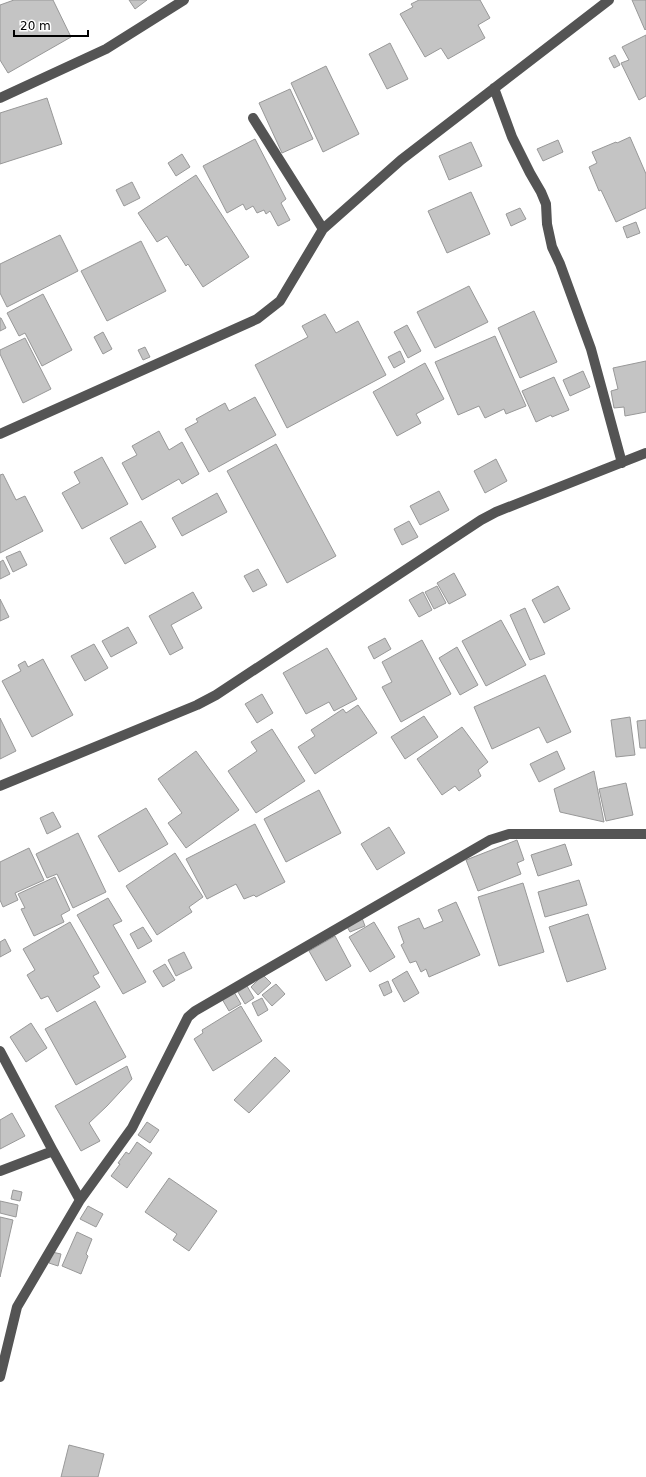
<svg xmlns="http://www.w3.org/2000/svg" width="646" height="1477" viewBox="0 0 646 1477" font-family="'DejaVu Sans',sans-serif">
	<rect width="100%" height="100%" fill="#fff"/>
	<path fill="#c4c4c4" stroke="#989898" d="M14 0H53L71 37 8 73 0 60V5Z
		M129 0H147L135 9Z
		M419 0H480L490 18 478 25 485 38 448 59 441 48 425 57 400 14 413 7 411 4Z
		M632 0H646V29L645 30Z
		M646 35V96L639 100 621 63 629 60 622 47Z
		M390 43 408 79 387 89 369 54Z
		M615 55 620 65 614 68 609 58Z
		M326 66 359 134 323 152 291 83Z
		M290 89 313 139 282 153 259 103Z
		M47 98 62 144 0 164V113Z
		M630 137 646 174V208L616 222 601 190 599 191 589 167 597 163 592 152 616 142 617 143Z
		M255 139 286 199 281 203 290 220 278 226 270 211 266 214 264 210 257 213 253 206 246 210 243 204 227 213 203 166Z
		M558 140 563 152 543 161 537 149Z
		M471 142 482 166 449 180 439 156Z
		M182 154 190 167 176 176 168 163Z
		M196 175 249 257 203 287 188 264 186 266 167 236 157 242 138 213Z
		M132 182 140 198 124 206 116 190Z
		M471 192 490 234 447 253 428 211Z
		M520 208 526 219 511 226 506 214Z
		M636 222 640 233 627 238 623 227Z
		M60 235 78 271 7 307 0 293V264Z
		M141 241 166 291 107 321 81 271Z
		M469 286 488 322 435 348 417 312Z
		M43 294 72 350 42 366 25 333 19 336 7 313Z
		M534 311 557 362 520 378 498 328Z
		M325 314 336 333 358 321 386 375 287 428 255 365 308 337 302 326Z
		M0 318H1L6 328 0 331Z
		M407 325 421 351 408 358 394 332Z
		M103 332 112 349 103 354 94 337Z
		M495 336 526 406 506 414 504 409 485 418 479 406 458 415 435 362Z
		M25 338 51 389 23 403 0 354V350Z
		M145 347 150 357 143 360 138 350Z
		M400 351 405 362 394 368 388 357Z
		M646 361V412L625 416 624 407 614 408 611 391 618 389 613 368Z
		M425 363 444 399 416 414 421 423 397 436 373 392Z
		M583 371 590 387 570 396 563 380Z
		M554 377 569 410 552 417 551 415 536 422 522 391Z
		M255 397 276 435 209 472 185 429 198 422 196 419 225 403 229 411Z
		M159 431 169 450 182 442 199 474 182 484 179 479 142 500 122 463 137 455 132 446Z
		M276 444 336 556 287 583 227 471Z
		M102 457 128 504 82 529 62 493 80 483 74 472Z
		M496 459 507 481 485 493 474 471Z
		M3 474 16 500 25 496 43 531 0 553V475Z
		M439 491 449 510 420 525 410 506Z
		M217 493 227 512 182 536 172 518Z
		M141 521 156 547 125 564 110 538Z
		M409 521 418 537 402 545 394 529Z
		M20 551 27 565 13 572 6 557Z
		M3 560 10 574 0 579V562Z
		M258 569 267 585 253 592 244 576Z
		M454 573 466 595 449 604 437 583Z
		M437 586 446 603 434 609 425 592Z
		M558 586 570 609 544 623 532 600Z
		M193 592 202 608 171 625 183 648 170 655 149 616Z
		M423 592 432 610 419 617 409 600Z
		M0 599 9 617 0 621Z
		M525 608 545 654 530 660 510 615Z
		M501 620 526 665 486 686 462 641Z
		M128 627 137 643 111 657 102 641Z
		M385 638 391 649 374 659 368 647Z
		M422 640 451 694 401 722 382 687 392 682 382 662Z
		M94 644 108 668 85 681 71 656Z
		M457 647 478 685 460 695 439 658Z
		M327 648 357 699 334 711 329 702 306 714 283 673Z
		M43 659 73 715 32 737 2 681 21 671 18 665 25 661 28 667Z
		M545 675 571 732 547 743 539 727 492 749 474 707Z
		M262 694 273 713 257 723 245 704Z
		M358 705 377 733 315 774 298 747 315 736 311 730 343 709 346 713Z
		M424 716 438 737 405 759 391 737Z
		M630 717 635 755 616 757 611 720Z
		M0 718 16 751 0 759Z
		M646 720V748H640L637 721Z
		M462 727 488 762 478 770 481 776 459 791 455 786 442 795 417 759Z
		M272 729 305 781 256 813 228 771 257 751 251 742Z
		M196 751 239 810 186 848 168 823 182 813 158 779Z
		M557 751 565 769 539 782 530 764Z
		M594 771 604 822 560 812 554 789Z
		M626 783 633 815 606 821 599 789Z
		M319 790 341 833 286 862 264 819Z
		M146 808 168 844 119 872 98 836Z
		M53 812 61 827 47 834 40 818Z
		M255 824 285 882 256 897 254 895 244 899 236 884 207 899 186 859Z
		M389 827 405 853 377 870 361 844Z
		M78 833 106 892 73 908 57 874 47 878 36 854Z
		M517 840 524 860 517 863 521 874 478 891 466 860Z
		M565 844 572 865 538 876 531 855Z
		M29 848 44 880 15 893 18 900 3 907 0 900V862Z
		M175 853 203 897 189 907 192 912 157 935 126 886Z
		M55 877 70 910 61 915 64 922 34 936 21 909 25 908 18 894Z
		M579 880 587 905 545 917 538 892Z
		M523 883 544 952 499 966 478 897Z
		M108 898 122 921 113 925 146 982 123 994 77 915Z
		M456 902 480 955 429 977 426 969 421 972 416 961 410 963 401 945 404 943 398 927 419 918 424 929 443 921 438 910Z
		M588 914 606 969 567 982 549 927Z
		M362 918 365 926 350 932 346 925Z
		M70 922 99 973 93 976 100 987 57 1012 48 996 41 999 27 975 35 970 23 949Z
		M374 922 395 957 370 972 349 937Z
		M143 927 152 941 138 949 130 934Z
		M335 936 351 966 326 981 309 951Z
		M5 939 11 951 0 957V942Z
		M184 952 192 968 176 976 168 960Z
		M165 964 175 980 163 987 153 971Z
		M407 971 419 993 404 1002 392 980Z
		M263 975 271 983 258 995 251 987Z
		M388 981 392 992 384 996 379 985Z
		M276 984 285 994 272 1006 262 995Z
		M247 986 254 998 245 1004 238 992Z
		M234 992 241 1004 229 1011 222 999Z
		M262 998 268 1010 258 1016 252 1003Z
		M95 1001 126 1057 76 1085 45 1029Z
		M241 1006 262 1041 213 1071 194 1039 203 1033 202 1030Z
		M31 1023 47 1048 26 1062 10 1037Z
		M275 1057 290 1071 249 1113 234 1100Z
		M127 1066 132 1079 107 1106 89 1123 100 1141 81 1151 55 1106Z
		M12 1113 25 1136 0 1149V1120Z
		M147 1122 159 1130 150 1143 138 1135Z
		M137 1142 152 1153 127 1188 111 1176 120 1164 118 1163 126 1152 129 1154Z
		M169 1178 217 1211 189 1251 173 1240 177 1234 145 1212Z
		M13 1190 22 1192 20 1201 11 1199Z
		M0 1201 18 1205 16 1217 0 1213Z
		M88 1206 103 1214 96 1227 80 1219Z
		M0 1217 13 1220 0 1277Z
		M77 1232 92 1239 86 1254 88 1256 81 1274 62 1266Z
		M52 1252 61 1254 58 1266 49 1263Z
		M69 1445 104 1454 98 1477H61Z"/>
	<g fill="none" stroke-linecap="round" stroke-linejoin="round">
		<path stroke="#545454" stroke-width="10" d="M494 88 512 137 530 173 541 192 546 204 547 224 552 247 560 264 591 349 622 463
			M0 98 106 49 184 0
			M253 118 323 229
			M0 434 257 319 280 301 323 229 401 160 609 0
			M0 786 197 705 216 695 481 520 496 512 646 453
			M0 1051 53 1151
			M0 1171 53 1151 80 1200
			M0 1377 17 1307 80 1200 132 1128 188 1017 195 1011 490 840 509 834H646"/>
	</g>
	<path d="M14 30v6h74v-6" fill="none" stroke="#000000" stroke-width="2"/>
	<text x="20" y="30" font-size="12" fill="#000000" stroke="#ffffff" stroke-width="3" paint-order="stroke">20 m</text>
</svg>
